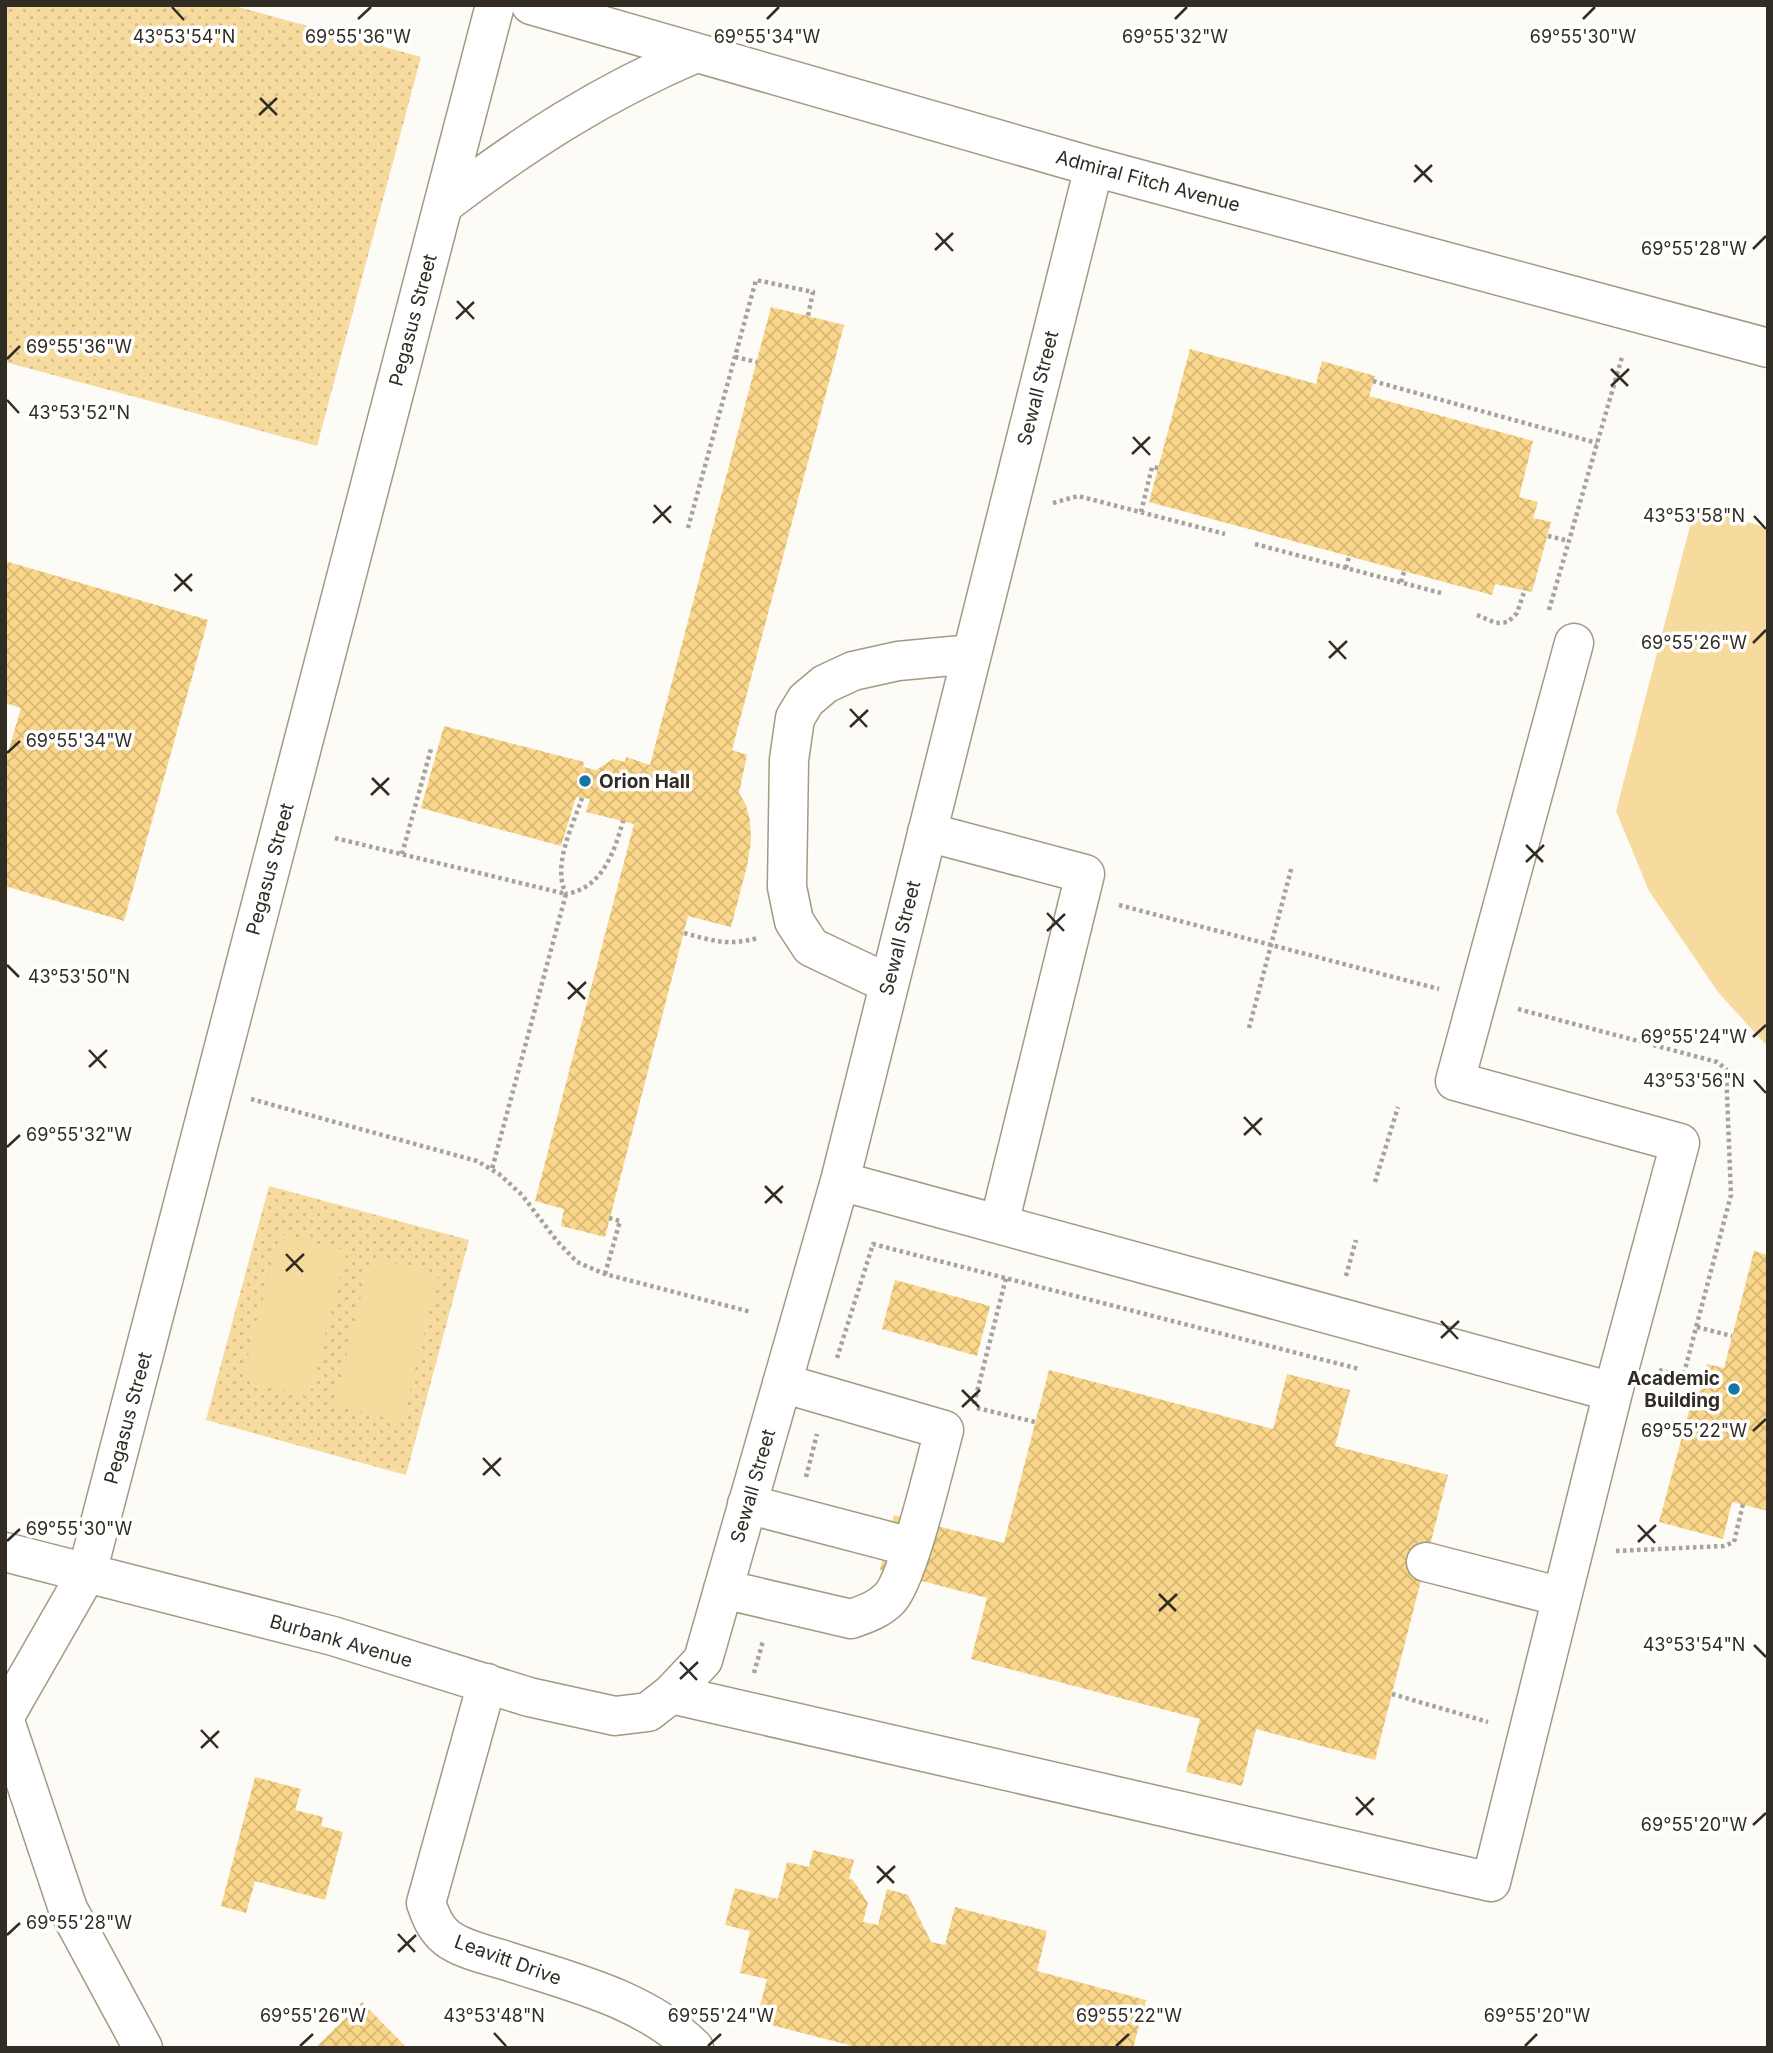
<svg xmlns="http://www.w3.org/2000/svg" width="1773" height="2053" viewBox="0 0 1773 2053" font-family="Inter,sans-serif">
	<defs>
		<pattern id="park-dots" width="8" height="8" patternUnits="userSpaceOnUse" patternTransform="scale(1.75)"><rect width="8" height="8" fill="#f6da9e"/><path d="M2 2h.1M6 6h.1" fill="none" stroke="#d3bb88" stroke-width="1.8" stroke-linecap="round"/></pattern>
		<pattern id="building-cross-hatch" width="8" height="8" patternUnits="userSpaceOnUse" patternTransform="scale(1.75)"><rect width="8" height="8" fill="#fad68a"/><path d="M0 0l8 8M0 8l8-8" fill="none" stroke="#d7b877"/></pattern>
	</defs>
	<rect width="100%" height="100%" fill="#fdfbf6"/>
	<path fill="url(#park-dots)" d="M5 5H231L421 57 317 446 5 362Z
		M269 1186 469 1240 406 1475 206 1420Z"/>
	<path fill="#f6da9e" d="M1695 507 1768 528V1047L1718 992 1649 891 1616 811Z
		M280 1234 347 1251 309 1397 242 1379Z
		M371 1257 439 1274 402 1422 334 1404Z"/>
	<path fill="url(#building-cross-hatch)" d="M771 307 844 325 732 750 747 755 739 793 746 805 750 821 751 841 747 866 731 927 688 916 605 1237 561 1226 564 1209 535 1201 634 824 586 812 590 799 576 797 561 846 421 808 444 726 584 762 583 767 596 770 613 759 625 762 626 757 650 765Z
		M1190 349 1316 384 1322 361 1375 376 1369 396 1533 441 1519 497 1538 502 1533 518 1551 522 1532 592 1495 584 1492 595 1149 502Z
		M5 561 208 620 124 921 5 886V763L21 708 5 703Z
		M1754 1251 1768 1255V1511L1732 1502 1723 1539 1659 1522 1693 1396 1698 1398 1707 1364 1724 1368Z
		M895 1280 990 1306 977 1356 882 1329Z
		M1049 1370 1273 1429 1287 1374 1350 1390 1335 1446 1448 1475 1375 1760 1256 1729 1242 1786 1186 1772 1200 1719 971 1659 987 1598 880 1570 894 1515 1004 1543Z
		M255 1777 301 1789 295 1810 323 1817 321 1826 343 1832 325 1900 255 1881 246 1913 221 1906Z
		M813 1850 854 1860 849 1879 853 1880 868 1903 863 1922 878 1925 887 1889 908 1895 931 1942 945 1945 955 1907 1047 1931 1037 1971 1146 2000 1133 2048H860L756 2021 767 1979 740 1973 750 1931 725 1925 735 1888 778 1899 787 1862 809 1867Z
		M362 2002 407 2048H315Z"/>
	<g fill="none" stroke-linecap="round" stroke-linejoin="round">
		<defs>
			<path id="minor" d="M531 5 1094 167 1768 348
				M443 205C526 142 600 94 696 53
				M927 832 1085 874 999 1224
				M889 984 811 947 794 921 787 887 789 760 795 718 806 700 825 684 853 671 898 661 972 654
				M840 1181 1613 1392 1680 1143 1455 1081 1574 643
				M747 1504 911 1547
				M5 1552 333 1636 529 1697 615 1716 648 1712 671 1694 703 1660 840 1181 1094 167
				M1426 1562 1562 1597
				M723 1589 851 1619C865 1614 878 1610 889 1599 908 1581 935 1463 944 1430L782 1383
				M487 1683 426 1903C431 1917 435 1928 447 1938 463 1950 488 1955 507 1961 571 1982 645 1999 694 2048
				M671 1694 1491 1882 1613 1392
				M5 1716 87 1573 495 5
				M5 1721 68 1909 143 2048"/>
		</defs>
		<use href="#minor" stroke="#a49983" stroke-width="41"/>
		<path stroke="#a6a29c" stroke-width="4.5" stroke-dasharray="3.5 3.5" stroke-linecap="butt" d="M735 357 757 362
			M1373 381 1597 443
			M1053 503 1078 496 1225 534
			M1141 512 1152 467 1158 468
			M688 528 756 280 813 292 808 316
			M1548 536 1569 541
			M1255 544 1441 593
			M1346 568 1349 557
			M1401 582 1404 572
			M1549 610 1622 357
			M1477 615 1496 623 1508 622 1517 613 1525 589
			M582 798C572 828 552 865 566 894 602 888 614 853 623 821
			M335 838 566 894 492 1169
			M402 854 431 749
			M1119 905 1439 989
			M684 933C714 941 727 946 758 938
			M1518 1009 1717 1062 1726 1069 1731 1195 1683 1377
			M1249 1028 1292 866
			M251 1099 477 1161 499 1174 522 1195 557 1241 577 1262 605 1274 751 1312
			M1375 1182 1398 1107
			M605 1274 620 1221 609 1218
			M1346 1276 1356 1240
			M1697 1327 1732 1336
			M837 1358 873 1244 1359 1369
			M1659 1370 1702 1381
			M974 1404 1006 1278
			M977 1408 1035 1422
			M806 1477 817 1434
			M1616 1551 1724 1546 1734 1542 1743 1504
			M754 1673 763 1641
			M1392 1694 1488 1722"/>
		<use href="#minor" stroke="#fff" stroke-width="38"/>
	</g>
	<path fill="none" stroke="#322d24" stroke-width="2.5" d="M172 7 184 20M358 19 371 7M767 19 779 7M1175 19 1187 7M1583 19 1595 7M260 98 277 115M259 115 277 98M1415 165 1432 182M1414 182 1432 165M936 233 953 251M1753 249 1766 236M935 250 953 233M457 301 474 319M456 319 474 302M7 359 20 346M1611 369 1628 386M1611 386 1629 369M7 400 19 413M1133 437 1150 455M1132 454 1150 437M654 505 671 523M1754 516 1766 529M653 523 671 506M175 574 192 591M174 591 192 574M1329 641 1346 659M1753 643 1766 630M1329 658 1347 641M850 709 867 727M850 727 868 710M7 753 20 741M372 778 389 795M371 795 389 778M1526 845 1543 862M1526 862 1544 845M1047 913 1064 931M1047 931 1065 914M7 965 19 977M568 982 585 999M568 999 586 982M1753 1037 1766 1025M89 1050 106 1068M89 1067 107 1050M1754 1080 1766 1093M1244 1117 1261 1135M1244 1135 1262 1118M7 1147 20 1135M765 1186 782 1203M765 1203 783 1186M286 1254 303 1272M286 1271 304 1254M1441 1321 1458 1339M1441 1338 1459 1321M962 1390 979 1407M962 1407 980 1390M1753 1431 1766 1419M483 1458 500 1476M483 1475 501 1458M1638 1525 1655 1543M7 1541 20 1529M1638 1542 1656 1525M1159 1594 1176 1611M1159 1611 1177 1594M1754 1645 1766 1657M680 1662 697 1680M680 1679 698 1662M201 1730 218 1748M201 1748 219 1731M1356 1797 1373 1815M1356 1815 1374 1798M1753 1825 1766 1813M877 1866 894 1883M877 1883 895 1866M398 1934 415 1952M7 1935 20 1923M398 1952 416 1935M494 2033 506 2046M300 2046 313 2034M708 2046 721 2034M1116 2046 1129 2034M1525 2046 1537 2034"/>
	<g fill="#1476a3" stroke="#fff" stroke-width="2.5">
		<circle cx="585" cy="781" r="7"/>
		<circle cx="1734" cy="1389" r="7"/>
	</g>
	<g text-anchor="middle" dominant-baseline="central" stroke-width="7" stroke-linejoin="round" paint-order="stroke">
		<g font-size="19" fill="#322d24" stroke="#fff">
			<text transform="translate(1148 181) rotate(15)">Admiral Fitch Avenue</text>
			<text transform="translate(413 320) rotate(-75)">Pegasus Street</text>
			<text transform="translate(1038 388) rotate(-76)">Sewall Street</text>
			<text transform="translate(270 869) rotate(-75)">Pegasus Street</text>
			<text transform="translate(900 938) rotate(-76)">Sewall Street</text>
			<text transform="translate(128 1418) rotate(-75)">Pegasus Street</text>
			<text transform="translate(753 1486) rotate(-74)">Sewall Street</text>
			<text transform="translate(341 1641) rotate(16)">Burbank Avenue</text>
			<text transform="translate(508 1960) rotate(20)">Leavitt Drive</text>
		</g>
		<g font-size="19" font-weight="bold" fill="#322d24" stroke="#fff" text-anchor="start">
			<text x="599" y="781">Orion Hall</text>
			<text x="1720" y="1378" text-anchor="end">Academic<tspan x="1720" dy="22">Building</tspan></text>
		</g>
	</g>
	<g font-size="18" text-anchor="middle" fill="#322d24" stroke="#fff" stroke-width="7" stroke-linejoin="round" paint-order="stroke">
		<text x="358" y="43">69°55'36"W</text>
		<text x="767" y="43">69°55'34"W</text>
		<text x="1175" y="43">69°55'32"W</text>
		<text x="1583" y="43">69°55'30"W</text>
		<text x="184" y="43">43°53'54"N</text>
		<text x="1694" y="255">69°55'28"W</text>
		<text x="79" y="353">69°55'36"W</text>
		<text x="79" y="419">43°53'52"N</text>
		<text x="1694" y="522">43°53'58"N</text>
		<text x="1694" y="649">69°55'26"W</text>
		<text x="79" y="747">69°55'34"W</text>
		<text x="79" y="983">43°53'50"N</text>
		<text x="1694" y="1043">69°55'24"W</text>
		<text x="1694" y="1087">43°53'56"N</text>
		<text x="79" y="1141">69°55'32"W</text>
		<text x="1694" y="1437">69°55'22"W</text>
		<text x="79" y="1535">69°55'30"W</text>
		<text x="1694" y="1651">43°53'54"N</text>
		<text x="1694" y="1831">69°55'20"W</text>
		<text x="79" y="1929">69°55'28"W</text>
		<text x="494" y="2022">43°53'48"N</text>
		<text x="313" y="2022">69°55'26"W</text>
		<text x="721" y="2022">69°55'24"W</text>
		<text x="1129" y="2022">69°55'22"W</text>
		<text x="1537" y="2022">69°55'20"W</text>
	</g>
	<rect width="1773" height="2053" fill="none" stroke="#322d24" stroke-width="14"/>
</svg>
